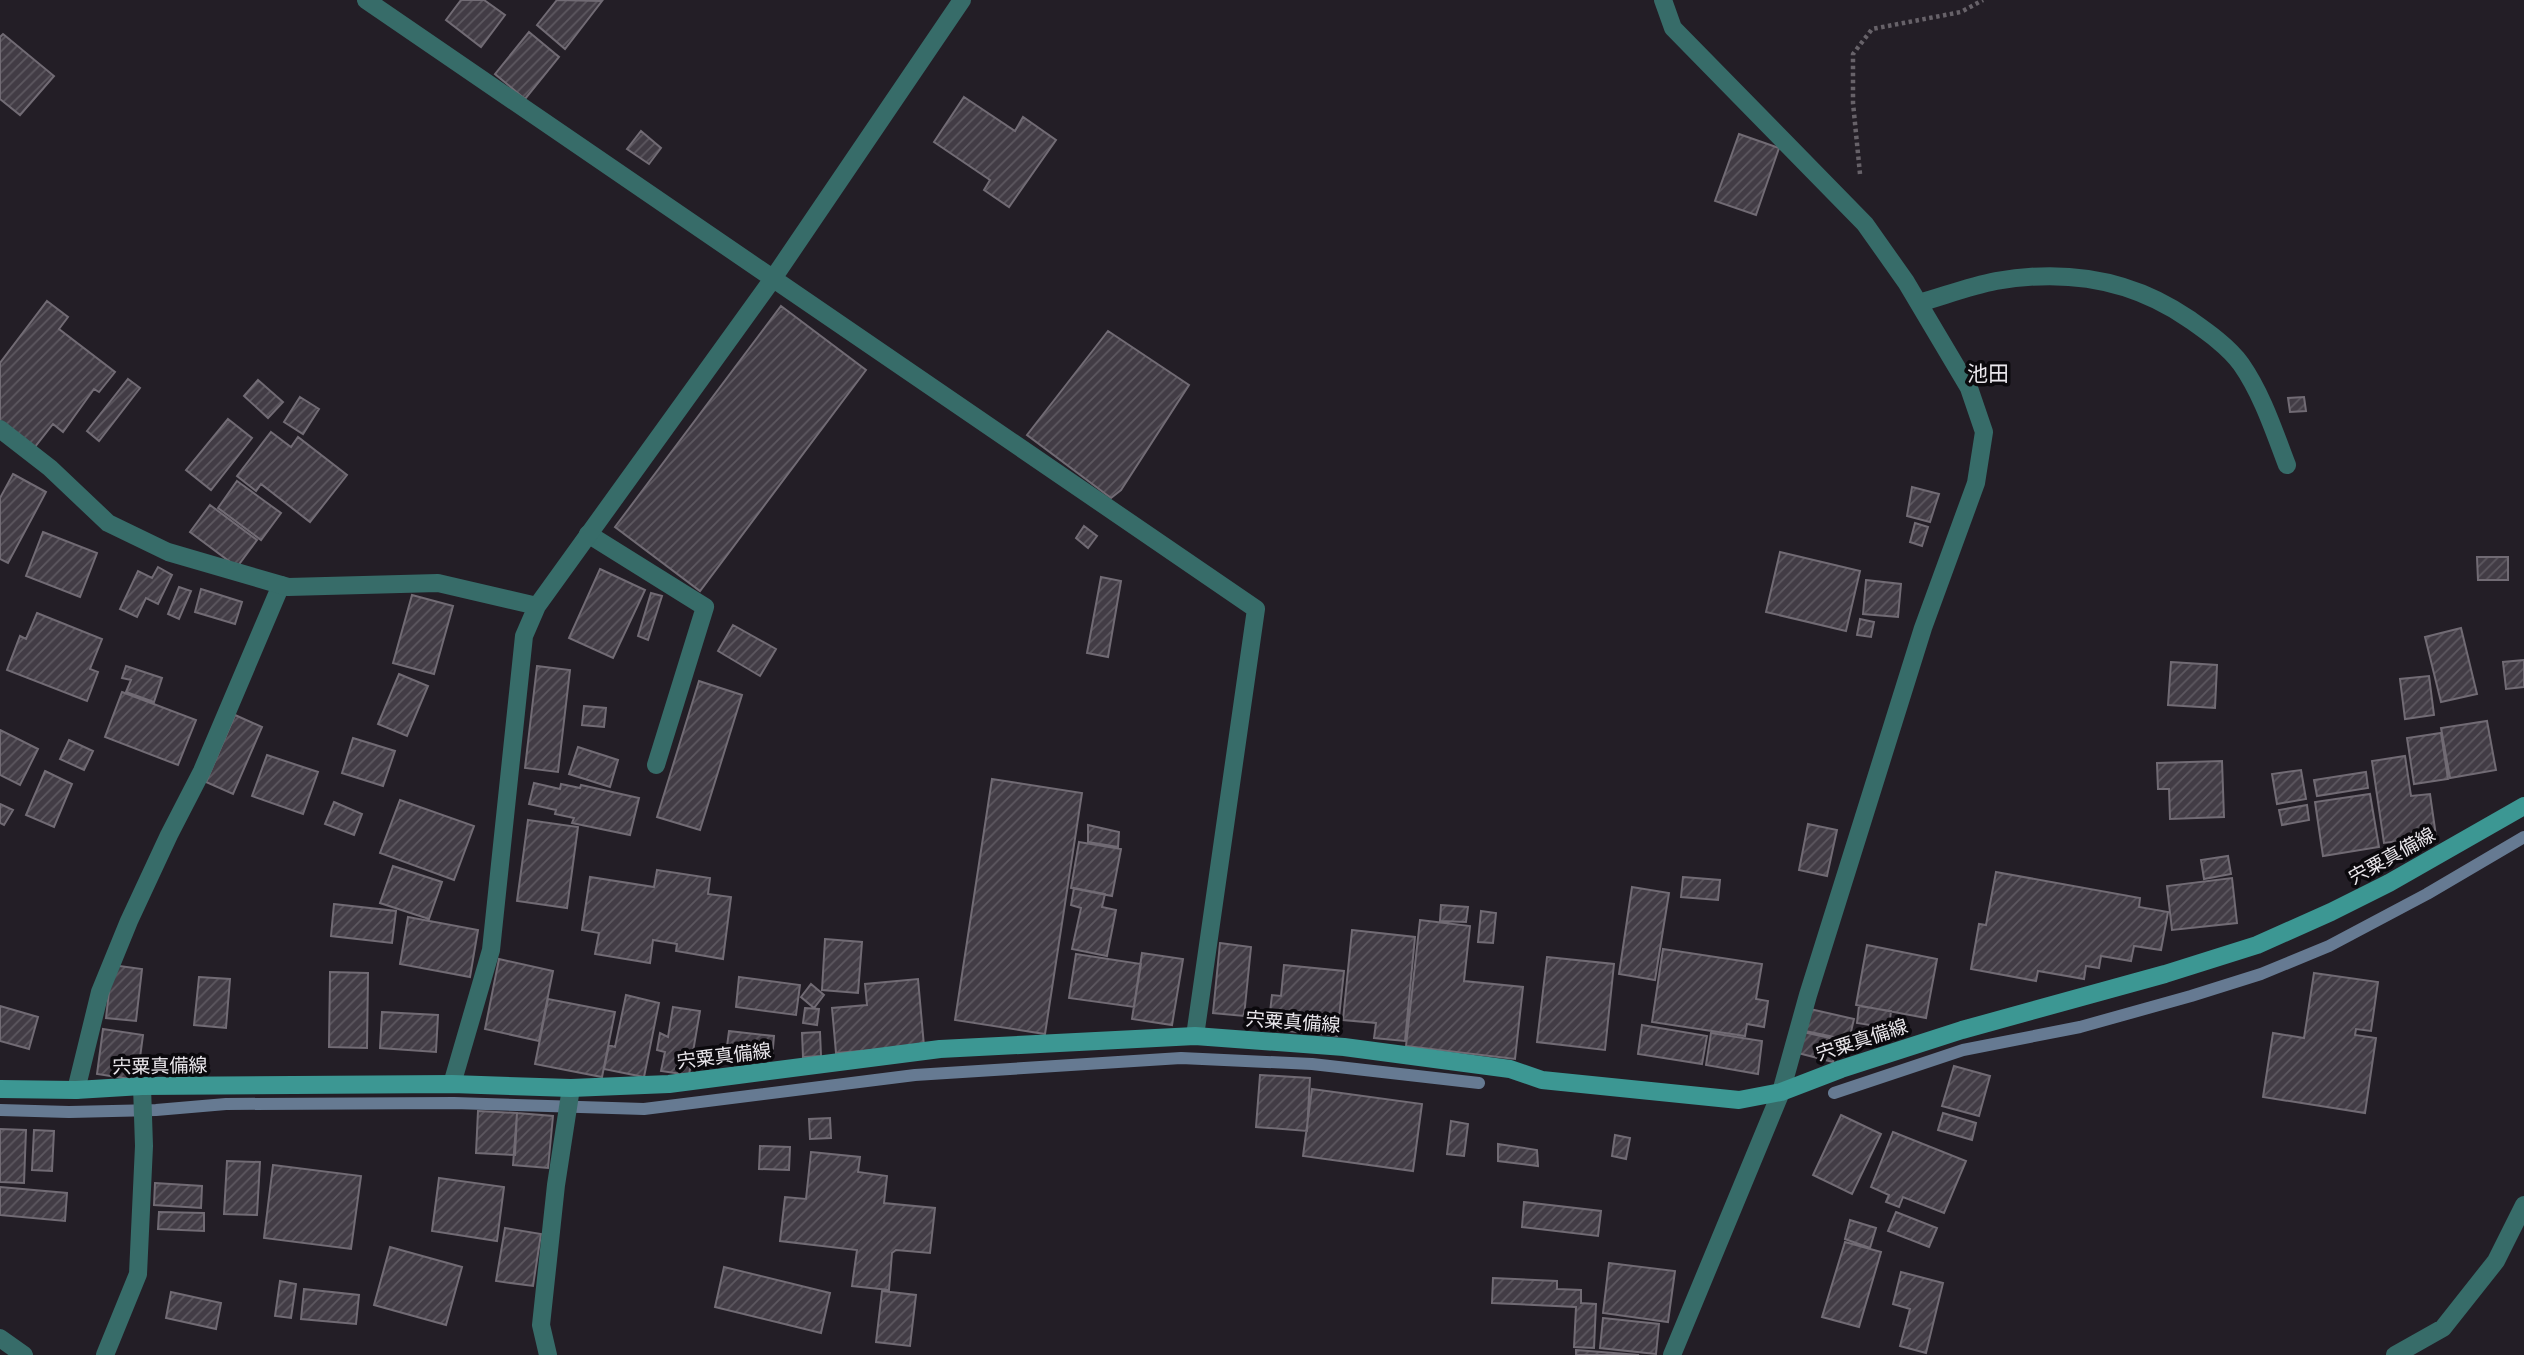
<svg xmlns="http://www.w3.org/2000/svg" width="2524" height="1355" viewBox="0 0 2524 1355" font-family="Rubik,'Noto Sans JP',sans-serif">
	<defs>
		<pattern id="building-hatch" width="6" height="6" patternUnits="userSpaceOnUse" patternTransform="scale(1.75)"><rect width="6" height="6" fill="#423c45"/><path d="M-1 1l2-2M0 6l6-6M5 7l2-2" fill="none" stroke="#5d5860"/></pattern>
	</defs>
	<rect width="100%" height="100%" fill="#231e26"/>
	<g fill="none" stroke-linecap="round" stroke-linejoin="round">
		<path stroke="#667a92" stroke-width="12" d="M1834 1093 1963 1050 2080 1027 2191 996 2261 974 2329 946 2427 894 2524 837
			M0 1110 69 1112 156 1110 226 1104 454 1103 644 1109 915 1075 1181 1058 1312 1064 1479 1083"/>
	</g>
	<path fill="url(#building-hatch)" stroke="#716b74" stroke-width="2" d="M461 0H484L505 15 481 47 446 20Z
		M557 0 602 1 565 49 537 25Z
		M529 32 559 57 525 99 495 74Z
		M3 34 54 76 20 115 0 99V37Z
		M964 97 1015 131 1023 117 1056 140 1009 207 984 190 990 180 934 142Z
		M641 131 661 148 649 164 627 149Z
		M1739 134 1779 148 1756 215 1715 201Z
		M47 301 68 317 59 329 115 372 99 392 94 389 63 432 53 424 34 448 0 423V363Z
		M781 306 866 370 700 591 615 527Z
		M1108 331 1189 385 1121 490 1111 498 1027 435Z
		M128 379 140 388 99 441 87 431Z
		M258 380 283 402 268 418 244 396Z
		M300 397 319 409 303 434 284 422Z
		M2304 397 2306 411 2290 412 2288 398Z
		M228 419 252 438 211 490 186 470Z
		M271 432 291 447 298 437 347 475 310 522 261 484 256 491 237 476Z
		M13 474 46 492 8 563 0 559V498Z
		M237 481 281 513 261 540 218 508Z
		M1912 487 1939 494 1930 522 1907 516Z
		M210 505 257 540 237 567 190 532Z
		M1915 523 1928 527 1922 546 1910 542Z
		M1084 526 1097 536 1088 548 1076 538Z
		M43 532 97 553 80 597 26 576Z
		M1780 552 1860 571 1846 631 1766 612Z
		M2477 557H2508V580H2478Z
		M158 567 172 575 158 604 146 598 137 617 120 609 138 571 152 578Z
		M600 569 645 590 613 658 569 638Z
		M1101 577 1121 581 1108 657 1087 653Z
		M1866 580 1901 584 1898 617 1863 614Z
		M179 587 191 591 179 619 168 614Z
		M201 589 242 602 235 624 195 612Z
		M651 593 662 596 648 640 638 636Z
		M412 595 453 606 434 674 393 663Z
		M37 613 102 639 90 669 98 672 87 701 7 670 20 636 26 639Z
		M1860 619 1874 622 1871 637 1857 635Z
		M733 625 776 649 760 676 718 651Z
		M2461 628 2477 694 2441 702 2425 637Z
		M2524 660V687L2506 689 2503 662Z
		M2171 662 2217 665 2215 708 2168 705Z
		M126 666 162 678 154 702 126 692 131 680 122 678Z
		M537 666 570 670 558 772 525 768Z
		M399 674 428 686 407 736 378 724Z
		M2429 676 2434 715 2405 719 2400 679Z
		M699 681 742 695 700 830 657 817Z
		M122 692 196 720 178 765 105 737Z
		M584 706 606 708 604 727 582 725Z
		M235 715 262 727 233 794 206 782Z
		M2487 721 2496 770 2450 778 2441 728Z
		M0 730 38 749 20 785 0 775Z
		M2441 733 2448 779 2414 784 2407 738Z
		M353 738 395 751 383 786 342 773Z
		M69 740 93 751 84 770 60 759Z
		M578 747 618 760 610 787 569 774Z
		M267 755 318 772 303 814 252 796Z
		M2405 756 2411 796 2430 794 2436 836 2384 843 2372 761Z
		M2222 761 2224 817 2170 819 2169 789H2158L2157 763Z
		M2301 770 2306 799 2277 804 2272 774Z
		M45 771 72 784 54 827 26 815Z
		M2366 772 2368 788 2317 796 2314 780Z
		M992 779 1082 793 1045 1034 955 1020Z
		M534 783 560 789 561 784 580 788 581 785 639 798 630 835 572 823 574 818 555 814 556 810 529 804Z
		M2370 794 2379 847 2323 856 2315 802Z
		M400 800 474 826 454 880 380 853Z
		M334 802 362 814 354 835 325 824Z
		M0 804 13 810 4 825 0 823Z
		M2307 805 2309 820 2282 825 2279 810Z
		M528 820 578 827 567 908 517 901Z
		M1808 824 1837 830 1827 876 1799 870Z
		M1088 825 1119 832 1118 847 1088 842Z
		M1079 842 1121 849 1112 896 1071 888Z
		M2228 856 2231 874 2204 879 2201 860Z
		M393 866 442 882 429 919 380 903Z
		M657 870 710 878 708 894 731 897 723 959 676 951 677 944 653 940 650 963 595 954 599 933 582 930 590 877 654 887Z
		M1996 872 2140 898 2139 907 2168 912 2161 950 2134 946 2131 961 2101 956 2099 968 2086 966 2084 979 2038 971 2036 981 1971 969 1979 924 1986 925Z
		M1683 877 1720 880 1718 900 1681 897Z
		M2232 878 2237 923 2172 930 2167 886Z
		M1632 887 1669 893 1655 980 1619 974Z
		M1074 888 1105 894 1102 907 1116 910 1107 956 1072 949 1081 908 1071 905Z
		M334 904 396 911 392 943 331 936Z
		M1441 905 1468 907 1466 922 1440 921Z
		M1481 911 1496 913 1493 943 1478 942Z
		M408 917 478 930 470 977 400 964Z
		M1420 920 1470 926 1464 981 1523 987 1515 1059 1406 1046Z
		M1352 930 1415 937 1405 1041 1374 1038 1376 1023 1343 1020Z
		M825 939 862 942 858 993 822 990Z
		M1220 943 1251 947 1244 1016 1213 1013Z
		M1867 945 1937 959 1926 1018 1856 1005Z
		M1663 949 1762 964 1756 999 1768 1001 1764 1027 1747 1024 1745 1036 1652 1022Z
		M1142 953 1183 959 1172 1025 1132 1019Z
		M1076 954 1141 964 1134 1007 1069 998Z
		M1547 957 1614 964 1605 1050 1537 1042Z
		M499 959 553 971 539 1041 485 1029Z
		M112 965 142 969 136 1021 106 1018Z
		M1284 965 1344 971 1337 1036 1268 1029 1272 995 1281 996Z
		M330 972 368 973 367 1048 329 1047Z
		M2314 973 2378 982 2371 1031 2356 1029 2355 1035 2376 1038 2365 1113 2263 1097 2273 1033 2304 1038Z
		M199 977 230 979 226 1028 194 1025Z
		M739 977 800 985 796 1015 736 1007Z
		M918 979 924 1046 836 1053 832 1008 867 1005 865 984Z
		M811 984 824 995 814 1008 801 997Z
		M626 995 659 1003 644 1077 604 1069 609 1045 615 1047Z
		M548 999 615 1012 602 1077 535 1064Z
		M0 1006 38 1017 29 1049 0 1041Z
		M1859 1006 1891 1011 1889 1028 1857 1023Z
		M673 1007 700 1011 689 1075 661 1071 665 1052 657 1050 660 1033 668 1037Z
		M805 1008 819 1009 817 1025 803 1023Z
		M1810 1009 1854 1019 1849 1040 1805 1031Z
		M382 1012 438 1015 436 1052 380 1048Z
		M1642 1025 1707 1036 1702 1064 1638 1054Z
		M103 1029 143 1035 137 1080 97 1074Z
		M729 1031 774 1036 772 1059 726 1054Z
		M820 1032 821 1056 803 1057 802 1033Z
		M1803 1032 1839 1040 1833 1062 1798 1053Z
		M1711 1033 1762 1041 1758 1074 1706 1065Z
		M1954 1066 1990 1076 1979 1116 1942 1106Z
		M1260 1075 1310 1078 1307 1131 1256 1127Z
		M1312 1089 1422 1104 1413 1171 1303 1156Z
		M478 1111 517 1113 515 1155 476 1153Z
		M517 1113 553 1116 548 1168 513 1165Z
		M1943 1113 1976 1123 1972 1140 1938 1130Z
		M1841 1115 1881 1134 1852 1194 1813 1175Z
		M830 1118 831 1138 810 1139 809 1119Z
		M1451 1121 1468 1124 1464 1156 1447 1154Z
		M0 1129 26 1130 24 1183 0 1182Z
		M34 1130 54 1131 52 1171 32 1170Z
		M1893 1132 1966 1161 1944 1213 1903 1197 1899 1207 1886 1202 1889 1195 1871 1187Z
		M1615 1135 1630 1138 1626 1159 1612 1156Z
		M1498 1144 1537 1150 1538 1166 1498 1161Z
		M760 1146 790 1147 789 1170 759 1169Z
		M811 1152 860 1157 858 1172 887 1176 884 1203 935 1208 930 1253 896 1250 892 1253 889 1290 852 1286 857 1250 780 1241 785 1197 806 1199Z
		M227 1161 260 1162 257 1215 224 1214Z
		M273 1165 361 1176 351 1249 264 1238Z
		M439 1178 504 1187 497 1241 432 1231Z
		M155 1183 202 1186 201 1208 154 1205Z
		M0 1187 67 1193 65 1221 0 1215Z
		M1524 1202 1601 1211 1598 1236 1522 1227Z
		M159 1212 204 1213V1231L158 1229Z
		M1896 1212 1937 1228 1929 1247 1888 1231Z
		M1850 1220 1876 1228 1870 1248 1845 1239Z
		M505 1228 541 1234 533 1286 496 1281Z
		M1845 1242 1881 1252 1859 1327 1822 1317Z
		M390 1247 462 1267 446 1325 374 1305Z
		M1609 1263 1675 1271 1668 1322 1603 1313Z
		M724 1267 830 1293 821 1333 715 1307Z
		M1901 1272 1943 1283 1926 1353 1900 1346 1910 1309 1893 1304Z
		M1493 1278 1557 1281V1289L1581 1290V1303L1596 1304 1594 1348 1574 1347 1576 1307 1492 1303Z
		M280 1281 296 1284 291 1318 275 1316Z
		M304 1289 359 1295 356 1324 301 1319Z
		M882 1291 916 1295 910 1346 876 1342Z
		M171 1292 221 1303 216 1329 166 1318Z
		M1603 1318 1659 1324 1656 1354 1600 1348Z
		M1576 1350 1639 1355H1576Z"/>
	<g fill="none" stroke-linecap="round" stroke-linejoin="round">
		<path stroke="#676269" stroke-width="4.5" stroke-dasharray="3.5 3.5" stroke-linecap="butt" d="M1860 174 1853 103V54L1872 29 1961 12 1983 0"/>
		<path stroke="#376c69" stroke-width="18" d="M588 534 705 607 656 765
			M76 1090 100 992 129 921 169 835 202 771 281 585
			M0 1338 24 1355
			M105 1355 138 1274 144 1146 142 1086"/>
		<path stroke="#376c69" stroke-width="18" d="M366 0 1256 609 1195 1036
			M1663 0 1673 28 1865 224 1906 282 1969 388 1984 432 1976 483 1923 628 1808 995 1781 1092 1672 1355
			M1919 303C1944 296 1970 286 1996 281 2065 269 2130 278 2189 319 2206 331 2228 346 2241 364 2262 394 2274 431 2287 465
			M0 429 50 468 108 523 168 552 288 587 438 583 537 606
			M452 1084 491 950 524 636 537 606 772 280 962 0
			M548 1355 541 1325 556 1185 571 1088
			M2395 1355 2443 1328 2496 1261 2524 1205"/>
		<path stroke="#3c9793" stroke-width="18" d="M0 1089 76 1090 142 1086 452 1084 571 1088 669 1084 940 1049 1195 1036 1344 1047 1510 1069 1542 1080 1739 1100 1781 1092 1841 1069 1962 1030 2165 974 2257 945 2331 912 2389 883 2524 806"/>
	</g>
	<g text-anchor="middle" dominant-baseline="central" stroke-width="7" stroke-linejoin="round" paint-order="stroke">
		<g font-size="19" fill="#eae7ec" stroke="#0b090d">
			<text transform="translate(2392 856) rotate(-29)">宍粟真備線</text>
			<text transform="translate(1293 1022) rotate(4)">宍粟真備線</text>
			<text transform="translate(1862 1040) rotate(-18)">宍粟真備線</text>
			<text transform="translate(724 1056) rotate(-7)">宍粟真備線</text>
			<text transform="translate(160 1066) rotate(-1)">宍粟真備線</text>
		</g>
		<g font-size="21" fill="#eae7ec" stroke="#0b090d">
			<text x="1988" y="373">池田</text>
		</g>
	</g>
</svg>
